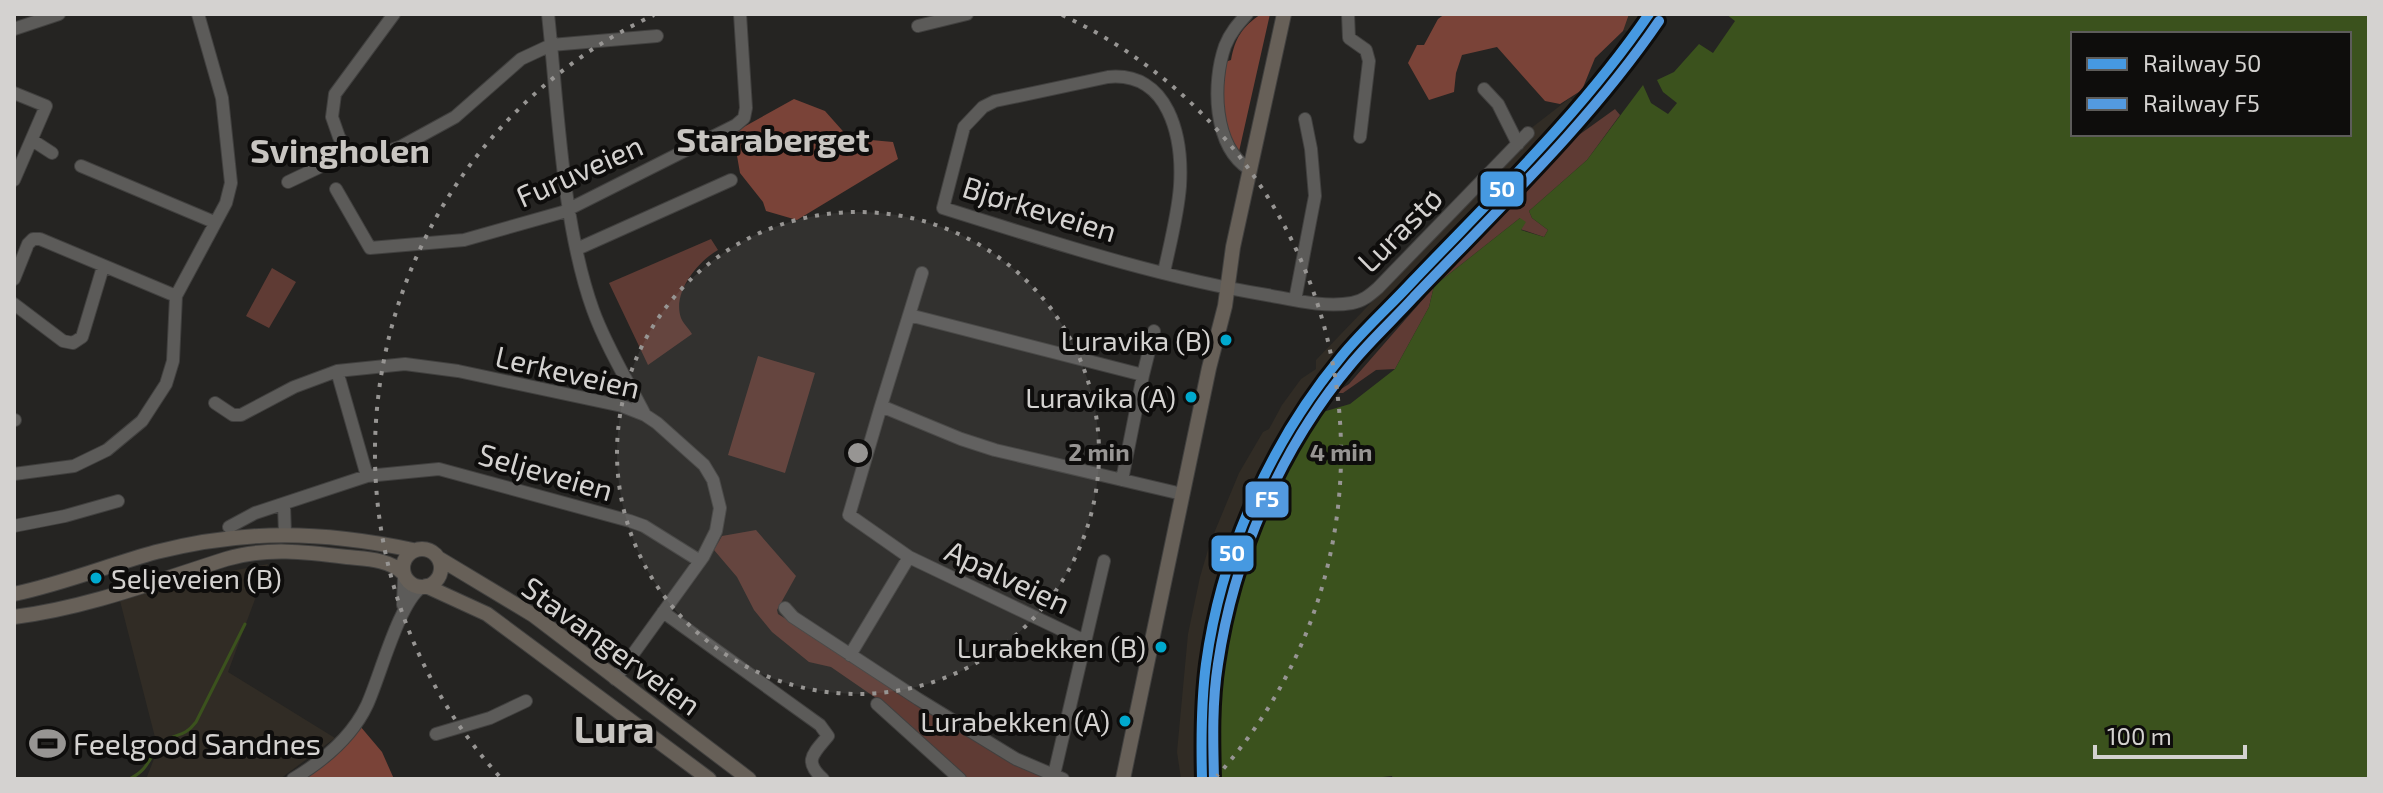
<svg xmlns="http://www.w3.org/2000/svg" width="2383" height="793" viewBox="0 0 2383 793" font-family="'Exo 2',sans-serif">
	<rect width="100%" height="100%" fill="#252422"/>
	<path fill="#312c25" d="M1599 14H1664L1651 45 1647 34 1611 28Z
		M1570 98 1587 111 1571 128 1575 131 1551 147 1539 158 1368 337 1328 384 1299 425 1272 475 1216 645 1210 691V779H1181L1177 752 1188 634 1200 577 1210 543 1239 473 1263 432 1269 429 1282 405 1301 379 1316 369V360L1534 133 1530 129Z
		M268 564 228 672 335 738 280 779H146L158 749 118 593Z"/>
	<path fill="#5f3b34" d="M1615 109 1620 115 1587 160 1529 211 1532 218 1548 230 1544 237 1520 229V218L1434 286 1429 307 1395 369 1376 370 1343 393H1329L1332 388 1341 389 1349 384 1425 297 1430 282 1551 155Z
		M711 239 718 250C697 262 672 293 681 318 683 323 689 329 692 334L648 365 609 283Z
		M272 268 296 282 269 328 246 316Z
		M758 356 815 373 785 473 728 455Z
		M756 530 796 576 777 610 778 614 967 733 1045 779H965L876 698 831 667 809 662 772 632 754 610 737 577 714 550 722 536Z"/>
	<path fill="#7a4338" d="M1261 14H1270L1238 156C1221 125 1222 96 1225 62L1231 60C1235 38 1242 27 1261 14Z
		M1445 14H1629L1623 31 1595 58 1582 90 1560 104 1545 101 1497 47 1462 55 1456 73 1454 92 1429 100 1408 63 1417 45H1424L1438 19Z
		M794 99 825 111 849 138 893 142 898 159 797 220 766 211 763 202 740 173 733 133Z
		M360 726 382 752 394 779H305L331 760Z"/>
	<path fill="#3b521d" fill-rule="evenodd" d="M1726 14H2369V779H1393L1392 776 1364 779H1214L1210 715 1214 645 1230 575 1273 467 1309 416 1350 404 1395 369 1429 307 1434 286 1520 218 1526 222 1521 230 1544 237 1548 230 1532 218 1529 211 1587 160 1643 85 1651 103 1668 114 1677 103 1663 92 1657 80 1674 72 1699 44 1713 53 1735 21ZM2073 34H2349V134H2073Z"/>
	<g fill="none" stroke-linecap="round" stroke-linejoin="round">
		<path stroke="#3b521d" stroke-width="3" d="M129 779C151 769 148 755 164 742 176 732 183 739 196 722L245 624"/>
		<defs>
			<path id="minor" d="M394 14 335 94 332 117 339 137 349 153 361 157 370 158 402 146 455 117 521 59 551 45 657 36
				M548 14C558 106 562 224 593 310 606 346 627 380 645 415
				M1247 14C1238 24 1230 33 1225 46 1212 83 1213 146 1249 169
				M1348 14 1349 38 1366 50 1369 61 1360 137
				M918 26 967 14
				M14 29 59 14
				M1484 89 1498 104 1518 144
				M14 93 46 106 14 180
				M32 140 52 153
				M81 166 214 222
				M288 182 349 153
				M336 189 370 248 464 240 563 212 736 125 744 118 746 108 740 14
				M577 249 731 180
				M1164 272C1170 244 1178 214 1180 186 1183 137 1169 71 1108 77L995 101 983 107 964 127 943 208C1049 241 1157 277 1267 295 1294 300 1325 308 1352 303 1363 301 1370 295 1378 288L1528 133
				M14 279 28 244 33 239H40L176 296
				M1295 300 1315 196 1311 149 1305 119
				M14 304 63 341 73 343 82 337 103 267
				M909 315 1143 375 1122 480
				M337 371 367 476
				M1143 375 1154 331
				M215 403 233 415H241L294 387 337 371 405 364 458 371 622 406 645 415 657 423 704 465 713 480 720 508 716 531 703 557 615 679
				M881 406 922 273
				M14 420H15
				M14 474 74 466 107 450 142 421 166 384 173 361 176 296 226 203 231 183 222 98 198 14
				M284 505 285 533
				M14 526 65 516 118 501
				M229 527 255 513 367 476 439 469 630 521 644 526 700 561
				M403 605 404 577
				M785 608 793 617 918 699 1016 759 1063 779
				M663 612 820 725 828 736C813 754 803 761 823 779
				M1085 641 909 557 849 515 881 406 961 439 995 450 1182 494
				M850 655 909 557
				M877 704 960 779
				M436 734 490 718 526 701
				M293 779C323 761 352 737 367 705 380 677 399 602 422 587
				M1053 779 1104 561"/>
			<path id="major" d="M403 568a19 19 0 1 1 38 0a19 19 0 1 1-38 0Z
				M440 559 533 615 749 779
				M426 586 487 614 709 779
				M14 594C62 584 109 565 156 552 247 529 322 531 413 550
				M14 617C86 608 157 581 226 559 265 547 307 552 347 557 366 559 389 559 403 573
				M1123 779 1209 368 1225 306 1233 247 1284 14"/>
		</defs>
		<use href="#minor" stroke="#41403f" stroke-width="14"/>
		<use href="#major" stroke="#41403f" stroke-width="16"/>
		<use href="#minor" stroke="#5c5b59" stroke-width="12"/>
		<use href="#major" stroke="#676058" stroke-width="14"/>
		<defs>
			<path id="rail-1" d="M1202 779C1201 741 1201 702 1206 664 1221 553 1270 443 1341 357 1363 330 1389 307 1412 282 1494 196 1582 112 1649 14"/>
			<path id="rail-2" d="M1214 779C1213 740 1212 702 1218 664 1234 556 1281 447 1352 363 1371 340 1394 319 1414 297 1499 208 1590 122 1659 21"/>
		</defs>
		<use href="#rail-1" stroke="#0e0d0c" stroke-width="16"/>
		<use href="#rail-2" stroke="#0e0d0c" stroke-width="16"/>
		<use href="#rail-1" stroke="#4699e1" stroke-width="10"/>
		<use href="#rail-2" stroke="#539ae0" stroke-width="10"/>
	</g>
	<circle cx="858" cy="453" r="241" fill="#979593" fill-opacity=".12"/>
	<g fill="none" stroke="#979593" stroke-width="4" stroke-dasharray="4 8">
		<circle cx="858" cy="453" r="241"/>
		<path d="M499 776A483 483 0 0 1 654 15M1062 15A483 483 0 0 1 1217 776"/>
	</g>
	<defs>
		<symbol id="stadium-bare" viewBox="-9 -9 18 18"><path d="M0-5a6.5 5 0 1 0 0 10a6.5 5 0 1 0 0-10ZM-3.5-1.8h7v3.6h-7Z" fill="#979593" stroke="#0e0d0c" stroke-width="2.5" paint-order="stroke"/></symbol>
	</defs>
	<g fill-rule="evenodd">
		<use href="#stadium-bare" x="22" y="718" width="51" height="51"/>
	</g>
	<g fill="#00a9ce" stroke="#0e0d0c" stroke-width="3">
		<circle cx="1226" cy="340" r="7"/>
		<circle cx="1191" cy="397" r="7"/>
		<circle cx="96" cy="578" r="7"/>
		<circle cx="1161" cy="647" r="7"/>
		<circle cx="1125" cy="721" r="7"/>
	</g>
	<g text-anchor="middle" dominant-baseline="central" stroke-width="8" stroke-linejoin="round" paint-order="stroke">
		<g font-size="28" fill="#d4d2d0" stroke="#0e0d0c" text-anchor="end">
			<text x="1211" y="340">Luravika (B)</text>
			<text x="1176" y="397">Luravika (A)</text>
			<text x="111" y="578" text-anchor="start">Seljeveien (B)</text>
			<text x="1146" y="647">Lurabekken (B)</text>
			<text x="1110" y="721">Lurabekken (A)</text>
		</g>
		<g font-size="30" fill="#d4d2d0" stroke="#0e0d0c">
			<text transform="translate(579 170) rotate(-24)">Furuveien</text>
			<text transform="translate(1040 208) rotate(17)">Bjørkeveien</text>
			<text transform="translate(1399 229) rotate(-45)">Lurastø</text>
			<text transform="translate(568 371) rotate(13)">Lerkeveien</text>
			<text transform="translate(546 471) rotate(16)">Seljeveien</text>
			<text transform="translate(1008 576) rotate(25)">Apalveien</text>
			<text transform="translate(612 645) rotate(36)">Stavangerveien</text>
		</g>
		<g font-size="30" fill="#d4d2d0" stroke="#0e0d0c" text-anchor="start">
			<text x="73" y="743">Feelgood Sandnes</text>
		</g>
		<g font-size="34" font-weight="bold" fill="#c8c5c1" stroke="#0e0d0c">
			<text x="773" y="138">Staraberget</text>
			<text x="340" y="149">Svingholen</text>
		</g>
		<g font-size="38" font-weight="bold" fill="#c8c5c1" stroke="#0e0d0c">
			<text x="614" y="728">Lura</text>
		</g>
	</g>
	<circle cx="858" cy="453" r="12" fill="#979593" stroke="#0e0d0c" stroke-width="4"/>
	<g font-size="24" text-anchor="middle" font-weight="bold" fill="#979593" stroke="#0e0d0c" stroke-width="8" stroke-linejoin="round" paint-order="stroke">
		<text x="1099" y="461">2 min</text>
		<text x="1341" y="461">4 min</text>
	</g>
	<g stroke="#0e0d0c" stroke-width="3">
		<rect x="1479" y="170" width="46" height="38" rx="8" fill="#4699e1"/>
		<rect x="1244" y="480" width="46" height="39" rx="8" fill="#539ae0"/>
		<rect x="1210" y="534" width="45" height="39" rx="8" fill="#4699e1"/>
	</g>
	<g font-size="22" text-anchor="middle" font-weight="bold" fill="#fff">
		<text x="1502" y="197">50</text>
		<text x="1267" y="507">F5</text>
		<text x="1232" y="561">50</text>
	</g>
	<rect width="2383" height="793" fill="none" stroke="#d4d2d0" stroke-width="32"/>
	<rect x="2071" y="32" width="280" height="104" fill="#0e0d0c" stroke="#5d5c5a" stroke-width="2"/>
	<rect x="2087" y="58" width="40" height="12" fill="#4699e1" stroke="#5d5c5a" stroke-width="2"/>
	<text x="2143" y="72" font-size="24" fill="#d4d2d0">Railway 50</text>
	<rect x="2087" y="98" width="40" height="12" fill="#539ae0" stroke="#5d5c5a" stroke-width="2"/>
	<text x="2143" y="112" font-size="24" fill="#d4d2d0">Railway F5</text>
	<path d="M2095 745v12h150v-12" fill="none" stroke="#d4d2d0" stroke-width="4"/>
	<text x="2107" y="745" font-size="24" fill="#d4d2d0" stroke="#0e0d0c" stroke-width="6" paint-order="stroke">100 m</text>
</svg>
